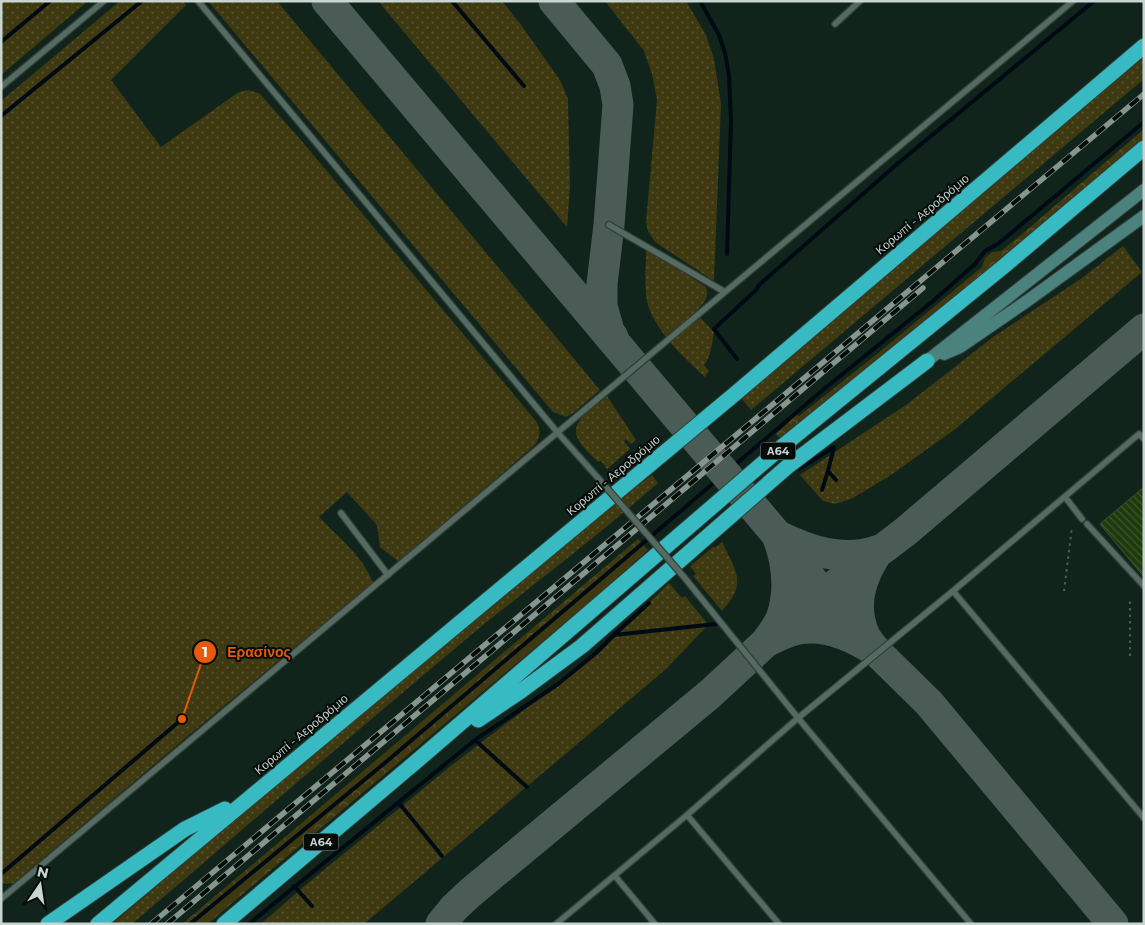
<svg xmlns="http://www.w3.org/2000/svg" width="1145" height="925" viewBox="0 0 1145 925" font-family="Montserrat,sans-serif">
	<defs>
		<pattern id="grass-dots" width="8" height="8" patternUnits="userSpaceOnUse" patternTransform="scale(1.25)"><rect width="8" height="8" fill="#3e3910"/><path d="M2 2h.1M6 6h.1" fill="none" stroke="#595532" stroke-width="1.8" stroke-linecap="round"/></pattern>
		<pattern id="forest-crowns" width="20" height="18" patternUnits="userSpaceOnUse" patternTransform="scale(1.25)"><rect width="20" height="18" fill="#3e3910"/><path d="M2 6a3 3 0 1 1 6 0M12 15a3 3 0 1 1 6 0" fill="none" stroke="#595532"/></pattern>
		<pattern id="building-back-hatch" width="6" height="6" patternUnits="userSpaceOnUse" patternTransform="scale(1.25)"><rect width="6" height="6" fill="#1e3a0c"/><path d="M-1 5l2 2M0 0l6 6M5-1l2 2" fill="none" stroke="#3d562e"/></pattern>
	</defs>
	<rect width="100%" height="100%" fill="#10241c"/>
	<path fill="url(#grass-dots)" d="M1 1H88L1 75Z
		M120 1H183L186 5 111 80 161 147 236 94C245 89 251 90 260 94L300 139 536 421C541 429 540 436 536 444L399 562 380 547 377 525 347 492 319 517C338 537 363 556 373 583L195 730 14 883 5 884 1 882V101Z
		M208 1H277L600 390 573 413 566 417 553 412Z
		M378 1H502L521 25 560 80 568 99 570 187 567 227Z
		M605 1H686L706 35 714 59 721 104 714 281 655 242 648 231 646 222 657 100 652 74 644 51Z
		M1144 57V79L751 410 741 398 891 268Z
		M1123 246 1142 272 954 430 888 477 851 499 835 504 823 501 800 475 906 405 993 337 1082 278Z
		M649 249 706 287C710 298 703 304 695 312L714 332C712 343 711 357 704 365L709 371 705 377C684 358 653 329 647 301 644 285 646 267 646 251Z
		M607 396 636 440 631 444 626 439 624 441 630 449 607 469 601 461 598 462C592 456 584 449 579 441 567 422 594 407 607 396Z
		M652 475 658 483C596 538 529 587 465 640 353 734 243 829 132 924H112L522 577 585 526Z
		M722 542C737 573 747 583 722 611L693 576 696 574 690 566 713 547 715 548Z
		M669 583 682 598 685 596 707 623V626L665 670 364 924H261L302 888 452 765 597 654Z"/>
	<path fill="url(#forest-crowns)" d="M1144 129V140L1028 237 781 439 776 434 796 415 799 416 877 354 982 267 985 258 992 252 1001 251 1021 235Z
		M638 539 648 550 601 592 231 904 208 924H182Z"/>
	<g fill="none" stroke-linecap="round" stroke-linejoin="round">
		<path stroke="#000a13" stroke-width="4" d="M452 1 524 86
			M700 1 719 35 725 53 729 76 731 121 727 254
			M1 42 50 1
			M1 116 142 1
			M737 359 714 329 756 290 759 285 896 165 1094 1
			M799 469 834 447 828 471
			M822 490 828 471 836 480
			M649 603 614 635 716 624
			M475 740 527 787
			M399 803 442 856
			M1 874 182 719
			M294 886 312 906
			M190 924 386 762 824 389 933 301 975 264 985 251 998 244 1144 122
			M249 924 475 740 558 684 596 653 614 635"/>
		<path stroke="#4b5c56" stroke-width="31" d="M327 1 777 535 823 594 877 652 929 703 1113 924
			M554 1 607 65 615 86 618 105 609 225 602 284V306L609 331 613 337
			M777 535C809 551 844 563 879 550 861 576 851 605 865 636 868 642 873 647 877 652 854 637 827 624 799 629 787 631 776 637 766 642 772 634 779 625 782 616 791 588 787 561 777 535Z
			M441 924 454 908 470 893 710 694 766 642 823 594 905 532 1144 329"/>
	</g>
	<path fill="url(#building-back-hatch)" stroke="#424d3d" d="M1144 487V577L1100 524Z"/>
	<g fill="none" stroke-linecap="round" stroke-linejoin="round">
		<defs>
			<path id="lane" d="M198 1 558 433 599 479
				M835 24 860 1
				M1 87 104 1
				M725 292 1073 1
				M1065 497 1082 519
				M341 513 388 575
				M1087 524 1144 586
				M684 577 798 718 971 924
				M953 591 1144 818
				M687 815 779 924
				M615 876 655 924
				M1 899 725 292 609 225
				M556 924 687 815 798 718 953 591 1139 434 1144 439"/>
			<path id="secondary" d="M944 354 960 347 1027 301 1144 216
				M927 361 1144 190"/>
			<path id="highway" d="M478 720 521 691 582 646 787 467 927 361
				M48 924 185 829 225 809
				M98 924 736 393 1144 46
				M224 924 418 760 784 445 1003 267 1144 148"/>
		</defs>
		<use href="#lane" stroke="#303d37" stroke-width="8"/>
		<use href="#secondary" stroke="#303d37" stroke-width="14"/>
		<use href="#highway" stroke="#303d37" stroke-width="17"/>
		<path stroke="#4b5d56" stroke-width="2" stroke-dasharray="2.5 4" stroke-linecap="butt" d="M1064 591 1072 527
			M1130 656V598"/>
		<use href="#lane" stroke="#556a61" stroke-width="5.5"/>
		<use href="#secondary" stroke="#4c827e" stroke-width="12"/>
		<use href="#highway" stroke="#37bac2" stroke-width="15"/>
		<defs>
			<path id="rail" d="M151 924 1144 94
				M167 924 923 288"/>
		</defs>
		<use href="#rail" stroke="#86958f" stroke-width="5.5"/>
		<use href="#rail" stroke="#040b08" stroke-width="4" stroke-dasharray="11" stroke-linecap="butt"/>
		<defs>
			<path id="lane-bridge" d="M599 479 684 577"/>
		</defs>
		<use href="#lane-bridge" stroke="#303d37" stroke-width="8" stroke-linecap="butt"/>
		<use href="#lane-bridge" stroke="#556a61" stroke-width="5.5"/>
	</g>
	<g text-anchor="middle" dominant-baseline="central" stroke-width="4" stroke-linejoin="round" paint-order="stroke">
		<g fill="#040b08" stroke="#8e9894" stroke-width="1">
			<rect x="760.5" y="442.5" width="35" height="17" rx="4"/>
			<rect x="303.5" y="833.5" width="35" height="17" rx="4"/>
		</g>
		<g font-size="11" font-weight="bold" fill="#c9d5d0">
			<text x="778" y="451">Α64</text>
			<text x="321" y="842">Α64</text>
		</g>
		<g font-size="12" fill="#c9d5d0" stroke="#040b08">
			<text transform="translate(922 214) rotate(-40)">Κορωπί - Αεροδρόμιο</text>
			<text transform="translate(613 475) rotate(-40)">Κορωπί - Αεροδρόμιο</text>
			<text transform="translate(301 734) rotate(-40)">Κορωπί - Αεροδρόμιο</text>
		</g>
	</g>
	<path fill="none" stroke="#e8590c" stroke-width="2" d="M182 719L205 652"/>
	<g fill="#e8590c" stroke="#040b08" stroke-width="2">
		<circle cx="182" cy="719" r="5"/>
		<circle cx="205" cy="652" r="12"/>
	</g>
	<g font-size="15" text-anchor="middle" font-weight="bold" fill="#fff">
		<text x="205" y="657">1</text>
	</g>
	<g font-size="14" text-anchor="middle" font-weight="bold" fill="#e8590c" stroke="#040b08" stroke-width="4" stroke-linejoin="round" paint-order="stroke">
		<text x="259" y="657">Ερασίνος</text>
	</g>
	<rect width="1145" height="925" fill="none" stroke="#c9d5d0" stroke-width="5"/>
	<g transform="translate(40 885) rotate(13)" stroke="#040b08" stroke-width="4" paint-order="stroke">
	<path d="M0-4L9 19L0 12L-9 19Z" fill="#c9d5d0"/>
	<text y="-8" font-size="14" font-weight="bold" text-anchor="middle" fill="#c9d5d0">N</text>
	</g>
</svg>
